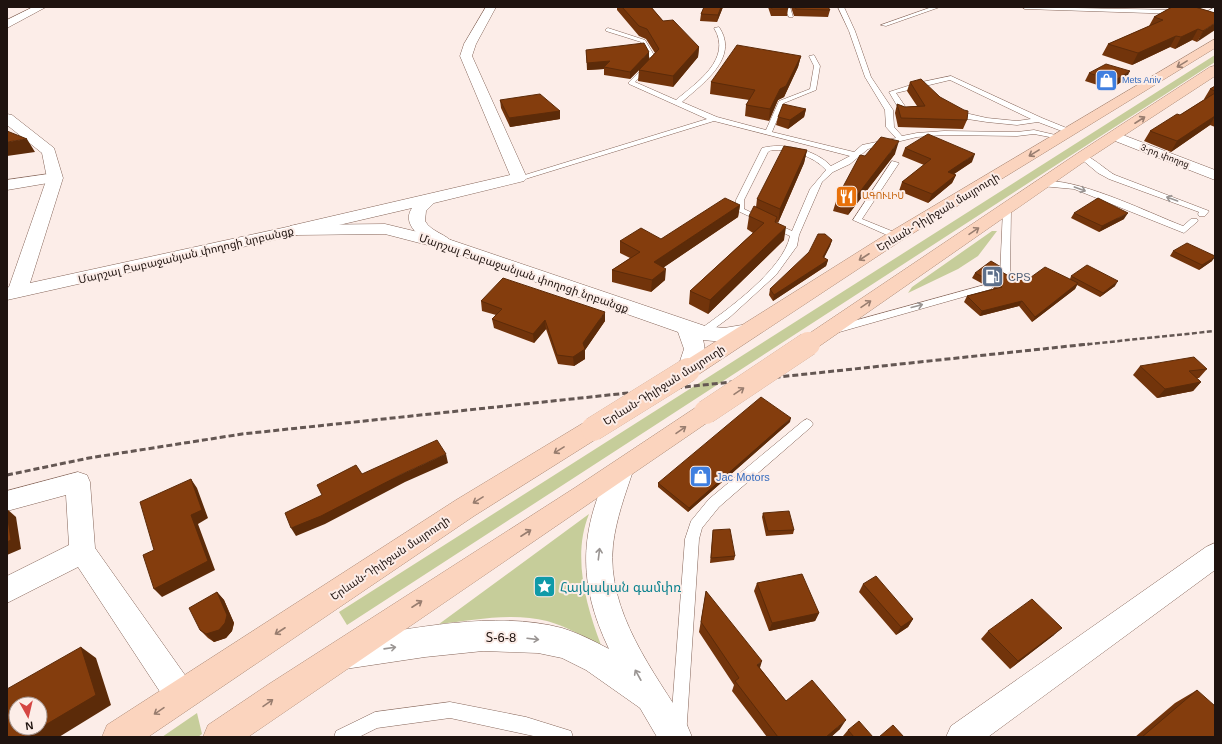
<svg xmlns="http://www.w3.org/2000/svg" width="1222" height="744" viewBox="0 0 1222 744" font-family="Arial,'Noto Sans Armenian',sans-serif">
	<rect width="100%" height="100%" fill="#fcede8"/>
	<path fill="#c6cd9a" d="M1215 55V62L347 625 339 612Z
		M992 231H997L978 256 958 269 908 293 912 287Z
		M589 514C572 556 586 605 601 645 584 637 566 626 547 621 513 612 473 620 439 624Z
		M197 713 202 734 198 737H162Z"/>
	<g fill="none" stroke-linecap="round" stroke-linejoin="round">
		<defs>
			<path id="service" d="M784 7H790L793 17H789Z
				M838 7H844L855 31 871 77 893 110 894 127 902 136 917 133 944 131 1017 132 1034 130 1064 137 1060 139 1034 134 1017 136 944 135 917 137 868 149 850 164 833 172 822 182 799 235 797 246 776 275 730 317 703 337 698 333 699 330C727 310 783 270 790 236L736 210V200L762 148C784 142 816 150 831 166L850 156 714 121 522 180H519L515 178 707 119 629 84V82L651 60 641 42 606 31V29L608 28 645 40 657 60 635 82 676 100C696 83 733 59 714 28L719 27C740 58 702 84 682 102L717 117 766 130 779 101 810 89 814 66 809 56 814 55 820 66 816 90 784 103 772 132 854 152 862 145 896 138 886 127 885 110 865 77 849 31ZM772 150C790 149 814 156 826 170L810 189 792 231 744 209V200L768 152Z
				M932 7H940L886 26 881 25Z
				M1022 7 1180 10 1183 12 1180 14 1025 9Z
				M1215 7V11L1204 18 1215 22V26L1196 18Z
				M951 76 1042 118 1074 131 1067 133 1038 122 1017 125 987 122 961 118 952 112V110L987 118 1017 121 1031 119 950 80 896 93 909 112 905 114H902L889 92 917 83Z
				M1080 154C1088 153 1107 171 1115 175L1209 211 1205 216H1199L1198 214 1199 212 1109 179 1098 173 1080 158Z
				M892 161 899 163 862 219 899 234V238L896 239 853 220Z
				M1038 182C1071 174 1149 213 1183 226L1191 219H1197L1198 221 1184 233 1074 189 1041 186 1037 184Z
				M1007 206 1011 209 1010 276 1005 279 1000 276 1003 209Z
				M988 284 993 287 991 289 836 333 831 329 832 327Z
				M807 419 811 421 813 424 811 427 719 507 702 528 699 539 686 737H670L685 539 691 521 709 499 803 421Z
				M450 702 526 717 571 731 573 737H538L450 718 377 728 359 737H334L336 731 375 712Z"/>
			<path id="minor" d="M486 7H496L476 44 472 56 527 178 524 181 434 203 426 211 425 221C431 232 447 234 454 244L451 248 445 249C429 245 399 227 412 208L296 235 290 234 288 230 290 226 510 175 460 56 464 44Z
				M1115 132 1215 170V180L1110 139 1108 136 1110 133Z
				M55 173 60 175 63 178 60 181 7 190V180Z
				M78 472 87 475 90 482 95 548 192 685 196 696 192 707 181 711 170 707 78 567 7 603V576L69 545 66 495 7 511V491Z
				M1215 543V570L988 737H946L951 726 1206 547Z"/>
			<path id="tertiary" d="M33 7H46L7 28V20Z
				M7 114 12 115 54 148 63 178 30 283 296 225 385 224 451 240 705 326 724 328 748 324 755 326 758 331 755 336 724 342 703 340C707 352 702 365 696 376L688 378 680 376 677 370 684 349 678 332 439 248 385 234 296 235 7 300V288L9 287 47 178 42 153 7 125Z
				M621 461 630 464 633 471C625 495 616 519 613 545 606 611 654 672 687 725L692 737H657L640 708 586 670 562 658 538 653 483 651 425 657 345 669 334 665 330 654 334 643 345 639C413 629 494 610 562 628 578 633 594 641 609 649 577 582 579 530 612 464Z"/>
			<path id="trunk" d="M1215 39V48L902 240 696 376 688 378 680 376 677 370 680 364 890 232Z
				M1215 66V76L1088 159 818 347 811 349 804 347 800 342 804 337 1078 153 1210 67Z
				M706 403 714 406 718 412 714 418 248 737H203L208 725 269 684 576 487 698 406Z
				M593 420 601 422 605 429 601 436 474 516 148 737H102L107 725 456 500 585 422Z"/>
		</defs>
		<use href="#service" stroke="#856559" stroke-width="1"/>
		<use href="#minor" stroke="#856559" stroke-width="1"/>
		<use href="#tertiary" stroke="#856559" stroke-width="1"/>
		<use href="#trunk" stroke="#ad8a76" stroke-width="1"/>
		<use href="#service" fill="#fff" fill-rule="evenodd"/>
		<use href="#minor" fill="#fff" fill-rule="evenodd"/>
		<use href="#tertiary" fill="#fff" fill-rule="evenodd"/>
		<use href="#trunk" fill="#fbd4be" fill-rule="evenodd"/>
		<path stroke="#645753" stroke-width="2.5" stroke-dasharray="5 2.5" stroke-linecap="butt" d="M1080 345 1215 331"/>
		<path stroke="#645753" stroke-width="3" stroke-dasharray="6 3" stroke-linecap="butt" d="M7 475 89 458 242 434 1089 344"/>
		<defs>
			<path id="trunk-bridge-far1" d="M806 345 811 342"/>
			<path id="trunk-bridge" d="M706 412 808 344
				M593 429 688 370"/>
		</defs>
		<use href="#trunk-bridge-far1" stroke="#ad8a76" stroke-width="20" stroke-linecap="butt"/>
		<use href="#trunk-bridge" stroke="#ad8a76" stroke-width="24" stroke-linecap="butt"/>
		<use href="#trunk-bridge-far1" stroke="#fbd4be" stroke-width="19"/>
		<use href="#trunk-bridge" stroke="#fbd4be" stroke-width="24"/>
	</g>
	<path fill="#72340b" d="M617 7H651L663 21 699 47 698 57 673 87 638 81 639 70 630 79 604 75V69L587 70 586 50 649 59 655 53 646 39 639 36 617 10Z
		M704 7H723L717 22 700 21 701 14Z
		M768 7H787L788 9 787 16H771Z
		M791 7H828L830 10 828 17 794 16Z
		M1103 7H1195L1215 13 1197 42 1192 40 1175 49 1170 47 1132 65 1102 55 1108 44 1149 26 1154 17 1170 8Z
		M801 56 798 67 784 97 778 100 769 121 745 116 746 105 749 100 710 94 711 82Z
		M1089 73 1126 79 1110 89 1085 81Z
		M910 82 940 97 967 120 963 129 898 127 895 113 897 104 905 107 917 106 907 91Z
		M1215 86V127L1210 125 1171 152 1144 141 1150 131 1180 115 1205 99H1204L1210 89Z
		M500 100 560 111V119L510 127 501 108Z
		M806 109 804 117 788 129 776 125 778 117Z
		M905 148 972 162 954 174 956 175 952 183 928 203 899 191 902 182 924 165 902 156Z
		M807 150 804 163 778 223 776 222 784 240 708 314 689 304 690 291 753 233 747 229 749 216 756 207 757 199Z
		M895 154 848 215 833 211 837 198 865 156Z
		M740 205 738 217 664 267 665 280 651 292 612 282V270L630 258 620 253V241L661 239Z
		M1074 213 1124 219 1099 232 1071 218Z
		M832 240 830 246 824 258 828 260 826 266 773 301 769 295 770 289Z
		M1173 251 1212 261 1199 270 1170 256Z
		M1002 272 1007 275 1027 280 1070 279 1071 276 1115 286 1100 297 1077 285 1075 289 1032 322 1019 306 980 316 964 302 967 296 993 289 994 287 989 283 983 284 972 278 975 273Z
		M481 301 605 321 585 350V359L574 366 558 364 546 329 534 343 494 328 492 319 496 315 482 311Z
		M1140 366 1207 369 1199 378H1197L1201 382 1193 391 1157 398 1133 375Z
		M790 422 688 512 658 487V483Z
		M763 513 794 530 793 534 766 536 762 517Z
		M713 530 735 556 734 560 710 563Z
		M757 583 819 613 815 621 769 631 754 591Z
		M863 584 913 619 908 627 896 635 859 592Z
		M706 591 760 668 786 701 840 729 831 737H767L732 691 734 685 699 632Z
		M217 592 224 600 234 623 232 631 226 638 214 642 208 638 200 630Z
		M988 631 1054 635 1010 669 981 639Z
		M1197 690 1215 737H1135L1175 703Z
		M848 730 873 737H844L843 736Z"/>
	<path fill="#5c2b09" d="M721 7H723L717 22 718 15Z
		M1215 23V30L1197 42 1203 31Z
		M1198 29 1192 40 1175 49 1181 37Z
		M1176 36 1170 47 1132 65 1138 53Z
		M699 47 698 57 673 87V76Z
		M649 52V60L630 79V72Z
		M801 56 798 67 784 97 778 100 769 121 770 109 780 89Z
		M610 61 604 67V69L587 70V63Z
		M1130 71 1126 79 1110 89 1114 81Z
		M806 109 804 117 788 129 790 120Z
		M560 111V119L510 127 509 118Z
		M1215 116 1210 125 1171 152 1177 141Z
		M27 139 35 152 7 156V142Z
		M899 141 895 154 848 215 852 202Z
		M807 150 804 163 778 223 780 209Z
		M975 154 972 162 945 180 948 172Z
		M956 175 952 183 928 203 932 194Z
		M740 205 738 217 654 274V262Z
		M1128 213 1124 219 1099 232 1102 226Z
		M786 227 784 240 708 314 710 300Z
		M832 240 830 246 821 263 823 257Z
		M1215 257 1212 261 1199 270 1202 265Z
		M828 260 826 266 773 301 774 295Z
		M666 269 665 280 651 292 652 280Z
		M992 277 989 283 983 284 985 278Z
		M1118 281 1115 286 1100 297 1103 293Z
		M1078 283 1075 289 1032 322 1035 317Z
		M1022 301 1019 306 980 316 982 311Z
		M605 312V321L585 350V359L574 366 573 357Z
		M545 320 546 329 534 343 533 334Z
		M1201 382 1193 391 1157 398 1165 389Z
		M791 418 790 422 688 512 689 508Z
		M446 454 448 463 405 482 325 524 296 536 291 528 402 474Z
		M191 479 197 488 208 518 198 524 215 570 162 597 154 589 191 515Z
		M7 509 16 517 21 549 7 555Z
		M217 592 224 600 234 623 232 631 226 638 214 642 206 634Z
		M819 613 815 621 769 631 772 623Z
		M913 619 908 627 896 635 901 627Z
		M1062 628 1054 635 1010 669 1018 661Z
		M81 647 96 658 111 705 59 737H25Z
		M762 661 759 671 757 665Z
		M846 720 840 729 831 737H826Z"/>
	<path fill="#843d0d" stroke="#5c2b09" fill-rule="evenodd" d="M622 7H651L663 21 673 20 699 47 673 76 639 70 659 49 647 29 639 26Z
		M704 7H721L718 15 701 14Z
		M771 7H787L788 9H772Z
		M795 7H828L830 10 796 9Z
		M1172 7H1195L1215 13V23L1203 31 1198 29 1181 37 1176 36 1138 53 1108 44 1163 20 1154 17Z
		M644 43 649 52 630 72 604 67 610 61 587 63 586 50Z
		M737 45 801 56 786 86 780 89 770 109 746 105 755 90 711 82Z
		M1106 64 1130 71 1114 81 1089 73Z
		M921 79 940 97 964 110 968 111 967 120 901 118 897 104 905 107 925 106 910 82Z
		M1215 86V91L1210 89Z
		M1215 93V116L1177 141 1150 131 1177 114 1180 115Z
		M540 94 560 111 509 118 500 100Z
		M783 104 806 109 790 120 778 117Z
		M7 131 27 139 7 142Z
		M928 134 975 154 948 172 956 175 932 194 902 182 931 159 905 148Z
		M881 137 899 141 852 202 837 198 860 155 865 156Z
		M784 146 807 150 780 209 757 199Z
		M725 198 740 205 654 262 666 269 652 280 612 270 640 252 620 241 641 228 661 239Z
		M1098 198 1128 213 1102 226 1074 213Z
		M754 206 777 217 775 222 786 227 710 300 690 291 764 223 749 216Z
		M818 234H825L832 240 823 257 828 260 774 295 770 289 809 252Z
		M1187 243 1215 256V257L1202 265 1173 251Z
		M991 261 1001 267 1002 272 1007 275 1012 272 1027 280 1045 267 1078 283 1035 317 1022 301 982 311 967 296 1002 287 996 284 997 281 992 277 985 278 975 273Z
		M1087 265 1118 281 1103 293 1071 276Z
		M503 278 605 312 583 343 585 349 573 357 557 355 545 320 533 334 492 319 502 309 481 301Z
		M1194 357 1207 369 1189 371 1201 382 1165 389 1140 366Z
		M761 397 791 418 689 508 658 483Z
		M437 440 446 454 402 474 321 516 291 528 285 513 322 495 317 485 356 465 362 474Z
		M191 479 202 510 191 515 208 561 154 589 143 555 154 550 140 502Z
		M789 511 794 530 768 531 763 513Z
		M7 512 11 540 7 542Z
		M730 529 735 556 711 558 713 530Z
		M802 574 819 613 772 623 757 583Z
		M876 576 913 619 901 627 863 584Z
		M706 591 762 661 757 665 786 701 812 680 846 720 826 737H778L735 681 739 678 701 622Z
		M217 592 227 615 225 623 219 630 206 634 200 630 189 608Z
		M1032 599 1062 628 1018 661 988 631Z
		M81 647 96 695 25 737H7V689ZM16 704H40V728H16Z
		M1197 690 1215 706V737H1142Z
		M859 721 873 737H854L848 730Z
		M893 725 904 737H879Z"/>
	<defs><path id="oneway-shaft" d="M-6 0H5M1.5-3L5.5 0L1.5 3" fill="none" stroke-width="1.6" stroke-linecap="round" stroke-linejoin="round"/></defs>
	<g stroke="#987d6f">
		<use href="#oneway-shaft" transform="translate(1182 64) rotate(149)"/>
		<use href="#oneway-shaft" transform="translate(1140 120) rotate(-33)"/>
		<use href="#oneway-shaft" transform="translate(1034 153) rotate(149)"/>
		<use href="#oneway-shaft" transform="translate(974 231) rotate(-34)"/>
		<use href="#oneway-shaft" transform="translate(864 257) rotate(147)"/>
		<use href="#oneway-shaft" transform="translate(866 304) rotate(-34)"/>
		<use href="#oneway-shaft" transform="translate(739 391) rotate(-34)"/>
		<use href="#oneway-shaft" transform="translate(681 430) rotate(-35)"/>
		<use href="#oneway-shaft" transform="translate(559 450) rotate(148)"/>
		<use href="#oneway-shaft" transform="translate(478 500) rotate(148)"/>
		<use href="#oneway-shaft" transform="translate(526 533) rotate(-33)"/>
		<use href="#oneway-shaft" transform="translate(417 604) rotate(-33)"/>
		<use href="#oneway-shaft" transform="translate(280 631) rotate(147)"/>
		<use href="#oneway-shaft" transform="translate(268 703) rotate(-35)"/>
		<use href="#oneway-shaft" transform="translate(159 711) rotate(146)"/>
	</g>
	<g stroke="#9a9593">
		<use href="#oneway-shaft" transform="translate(1080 189) rotate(20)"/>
		<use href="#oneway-shaft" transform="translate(1172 199) rotate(-160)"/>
		<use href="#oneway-shaft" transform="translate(917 306) rotate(-15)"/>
		<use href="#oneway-shaft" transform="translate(599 554) rotate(-83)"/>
		<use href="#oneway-shaft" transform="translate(533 639) rotate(7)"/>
		<use href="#oneway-shaft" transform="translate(390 648) rotate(-8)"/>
		<use href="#oneway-shaft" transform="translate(638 675) rotate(-119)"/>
	</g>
	<defs>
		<symbol id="shop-square" viewBox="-11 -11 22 22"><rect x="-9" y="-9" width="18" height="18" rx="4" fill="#3f7fe0" stroke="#fcede8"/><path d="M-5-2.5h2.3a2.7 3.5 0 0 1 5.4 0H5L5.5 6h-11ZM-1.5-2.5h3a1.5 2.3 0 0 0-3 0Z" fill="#fff"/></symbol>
		<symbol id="restaurant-square" viewBox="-11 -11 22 22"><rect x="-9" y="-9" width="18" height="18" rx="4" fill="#e8710a" stroke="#fcede8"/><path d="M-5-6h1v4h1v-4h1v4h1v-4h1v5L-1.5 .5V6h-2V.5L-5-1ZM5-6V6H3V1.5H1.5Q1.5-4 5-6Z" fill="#fff"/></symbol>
		<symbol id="fuel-square" viewBox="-11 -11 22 22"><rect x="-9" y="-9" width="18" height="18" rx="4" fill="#5c6f8a" stroke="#fcede8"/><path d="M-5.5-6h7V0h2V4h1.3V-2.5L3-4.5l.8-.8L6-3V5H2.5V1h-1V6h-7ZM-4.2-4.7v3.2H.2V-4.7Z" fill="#fff"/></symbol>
		<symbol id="sight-square" viewBox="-11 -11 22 22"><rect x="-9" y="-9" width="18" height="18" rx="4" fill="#0f9aa8" stroke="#fcede8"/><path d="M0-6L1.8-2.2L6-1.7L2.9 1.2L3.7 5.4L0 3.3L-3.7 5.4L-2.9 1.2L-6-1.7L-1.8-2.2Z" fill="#fff"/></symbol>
	</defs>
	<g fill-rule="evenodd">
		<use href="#shop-square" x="1094" y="68" width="25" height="25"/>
		<use href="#restaurant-square" x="834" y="184" width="25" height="25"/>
		<use href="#fuel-square" x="980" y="264" width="25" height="25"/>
		<use href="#shop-square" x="688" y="464" width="25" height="25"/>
		<use href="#sight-square" x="532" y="574" width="25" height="25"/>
	</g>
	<g text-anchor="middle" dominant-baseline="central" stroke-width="4" stroke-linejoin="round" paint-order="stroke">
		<g font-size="9" fill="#366cbe" stroke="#fcede8" text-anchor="start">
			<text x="1122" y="80">Mets Aniv</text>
		</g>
		<g font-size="9" fill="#1f130f" stroke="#fcede8">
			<text transform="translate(1165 156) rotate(21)">3-րդ փողոց</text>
		</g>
		<g font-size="9" fill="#c56008" stroke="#fcede8" text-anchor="start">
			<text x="862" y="196">ԱԳՈՒԼԻՍ</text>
		</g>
		<g font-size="11" fill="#1f130f" stroke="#fcede8">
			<text transform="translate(938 212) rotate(-31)">Երևան-Դիլիջան մայրուղի</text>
			<text transform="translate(186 255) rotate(-13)">Մարշալ Բաբաջանյան փողոցի նրբանցք</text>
			<text transform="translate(524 273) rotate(19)">Մարշալ Բաբաջանյան փողոցի նրբանցք</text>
			<text transform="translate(664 385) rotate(-32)">Երևան-Դիլիջան մայրուղի</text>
			<text transform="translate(390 558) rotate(-34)">Երևան-Դիլիջան մայրուղի</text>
		</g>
		<g font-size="11" fill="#4e5e75" stroke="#fcede8" text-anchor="start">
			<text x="1008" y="277">CPS</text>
		</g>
		<g font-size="11" fill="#366cbe" stroke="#fcede8" text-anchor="start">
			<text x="716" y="477">Jac Motors</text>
		</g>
		<g font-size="13" fill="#0d838f" stroke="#fcede8" text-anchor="start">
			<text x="560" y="587">Հայկական գամփռ</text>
		</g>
		<g font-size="13" fill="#1f130f" stroke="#fcede8">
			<text x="501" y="637">Տ-6-8</text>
		</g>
	</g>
	<rect width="1222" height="744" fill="none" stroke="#1f130f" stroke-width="16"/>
	<g transform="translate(28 716) rotate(172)"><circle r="19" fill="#fcede8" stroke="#a49691"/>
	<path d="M0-3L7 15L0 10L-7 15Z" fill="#d54643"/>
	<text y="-6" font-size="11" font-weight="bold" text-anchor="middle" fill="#1f130f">N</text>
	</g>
</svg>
